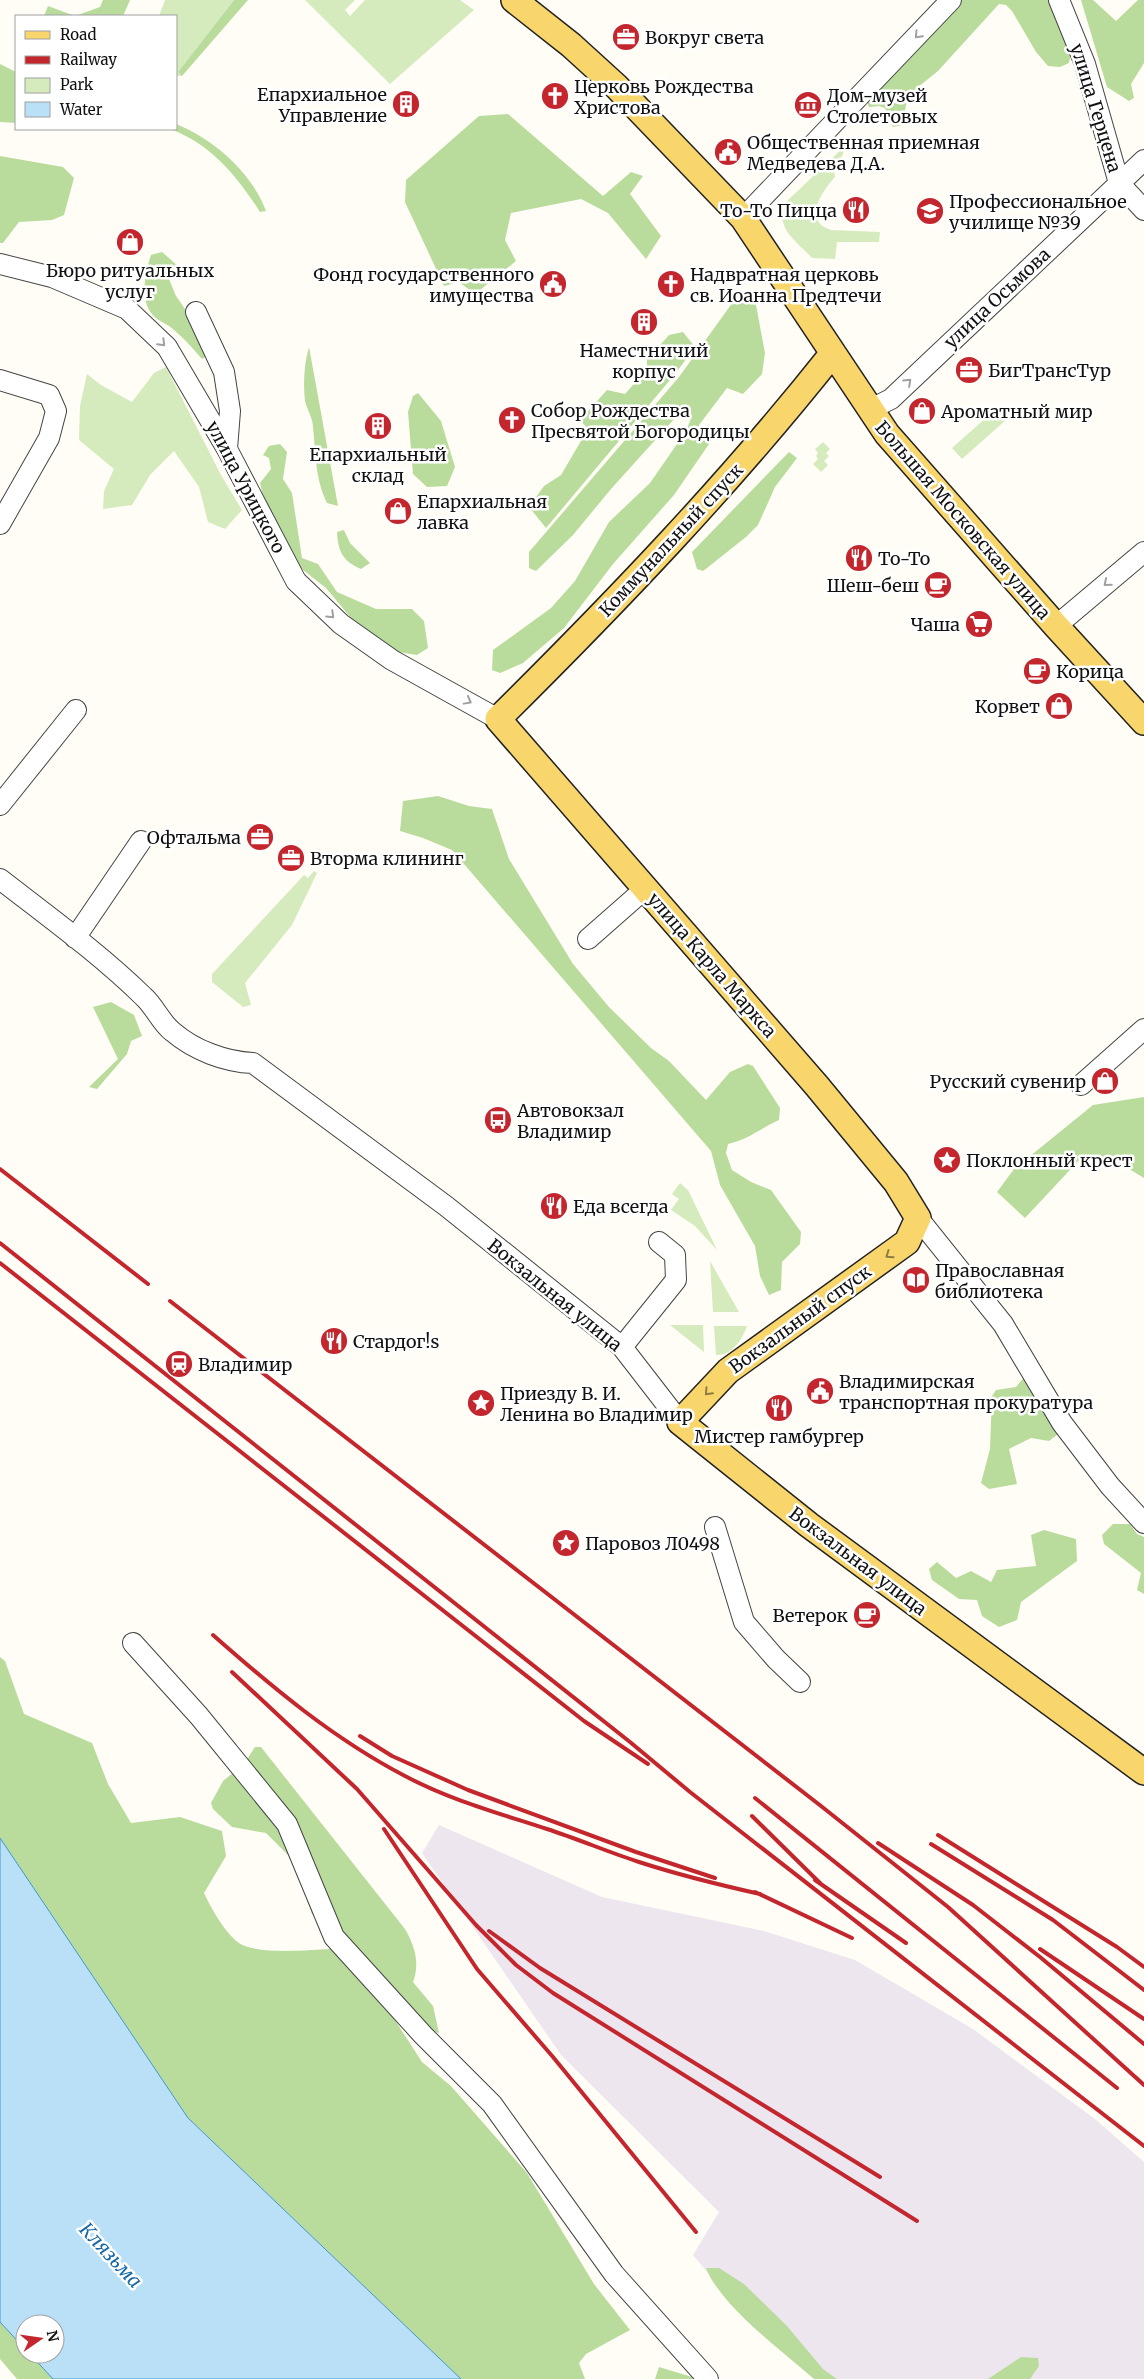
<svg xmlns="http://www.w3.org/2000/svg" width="1144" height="2379" viewBox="0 0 1144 2379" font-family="Merriweather,serif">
	<rect width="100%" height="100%" fill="#fffdf5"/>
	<path fill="#eee6ef" d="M439 1825 602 1897 764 1931 855 1960 973 2029 1095 2119 1144 2162V2379H823L739 2310 693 2255 719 2212 561 2055 422 1853Z"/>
	<path fill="#d5ebbd" d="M165 0H234L178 72 182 76H176V16H159Z
		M305 0H355L345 10 350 16 365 0H460L474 10 390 84Z
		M847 144 839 163 834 169 835 177C823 190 801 221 831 230L880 232 879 242H837L835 259 812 258C795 239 773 228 787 201Z
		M166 367 221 475 242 510 225 529 208 522 199 487 174 451 150 475 132 505 103 509 104 491 114 469 79 440 80 406 87 374 101 385 132 402 154 373Z
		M997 408 1007 419 962 459 952 448Z
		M823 442 830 449 826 453 829 456 824 461 828 465 821 472 813 464 818 459 816 456 818 453 815 449Z
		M314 871 317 873 292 925 245 983 251 1005 243 1007 212 982V974L304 875 308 878Z
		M680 1183 688 1190 717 1250 695 1226 671 1210 679 1199 672 1194Z
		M710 1261 739 1312H713Z
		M670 1325H703L704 1352Z
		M714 1326H747C742 1340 732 1356 716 1355Z"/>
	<path fill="#b9dc9c" d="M103 0H130L123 16H44L48 6 75 16 100 7Z
		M234 0H248L182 76 178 72Z
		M961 0H1051L1072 48 1069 63 1060 67 1048 66 1036 52 1012 11 1006 5 999 4 938 71 908 95 902 125 893 127 885 108 879 106 869 107 865 97Z
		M1081 0H1093L1116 21 1138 0H1144V63L1131 84 1134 98 1129 101 1107 87Z
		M0 64 16 72V123L0 122Z
		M508 114 603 196 631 172 643 176 630 194 661 236 646 259 608 213 581 199 511 213 505 240 516 261 475 294 459 282 444 286 405 202 406 180 479 116Z
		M176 124C214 139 252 173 266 211L260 212C237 176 211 144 170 129H176Z
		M0 156 63 167 74 178 64 215 52 220 19 222 3 243H0Z
		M162 252 178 266 169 279 176 296 210 345 212 353 202 359C194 350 185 339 175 331 170 325 162 323 156 318 138 303 145 274 151 255Z
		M738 295 756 305 765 353 762 374 743 394 727 388 699 425 709 444 674 495 613 564 564 628 523 663 500 673 492 670 493 650 551 608 575 581 609 522 650 483 686 431 692 416 676 417 611 489 573 535 536 571 529 568V552L679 377Z
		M683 332 695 347 675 374 546 528 529 507 544 486 561 475 588 429 580 420 607 390 625 394 647 369V360L669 335Z
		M309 347 338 506 327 503C315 478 316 455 313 427 313 418 307 410 305 401 303 384 304 364 309 347Z
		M418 393 441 421 455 467 447 486 427 487 413 474 408 412 413 396Z
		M280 444 287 452 283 479 292 493 302 558 318 564 337 592 376 609H412L424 621 428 648 417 655 398 652 351 618 326 588 298 566 263 496 260 483 271 469 269 458 263 455 269 446Z
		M789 452 797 458 775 487 758 525 746 537 707 568 703 571 697 569 692 552Z
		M344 530 350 543 370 563 361 569C343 561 338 552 337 532Z
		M438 796 469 806 492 809 509 859 573 964 609 1007 651 1048 669 1061 706 1100 730 1072 748 1064 753 1066 780 1108 779 1120C759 1129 750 1139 728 1144L726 1153 732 1170 751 1182 771 1190 801 1232 800 1244 782 1262 781 1290 769 1295 760 1276 755 1246 720 1185 711 1151 452 850 423 838 400 831 403 801Z
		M111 1002 134 1015 142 1036 131 1041 127 1054 97 1089 89 1087 118 1059 93 1007Z
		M1144 1097V1178L1111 1158 1082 1157 1025 1218 997 1192 1014 1169 1093 1105Z
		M1025 1376 1042 1409 1055 1426 1057 1435 1049 1441 1031 1438 1009 1449 1017 1484 989 1489 981 1483 990 1449 992 1396 996 1390 1016 1387Z
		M1113 1524H1130L1137 1534 1144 1537V1594L1137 1590 1141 1573 1104 1544 1102 1535Z
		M1044 1530 1076 1539 1077 1561 1021 1602 1017 1620 999 1627 982 1616 977 1600 959 1599 932 1580 929 1569 937 1562 956 1578 971 1571 991 1582 997 1570 1036 1566 1031 1535Z
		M0 1657 5 1661 24 1714 92 1743 108 1784 131 1823 180 1817 222 1831 226 1856 204 1893C211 1908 225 1933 239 1943 257 1955 309 1950 331 1949L384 2003 422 2062 451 2086 527 2173 594 2284 630 2330 586 2354 579 2363 585 2379H461L188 2118 0 1838Z
		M255 1747H261L405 1929C415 1946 420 1964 413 1982L433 2006 439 2033 413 2027 345 1942 337 1924 312 1914 307 1900 310 1883 302 1869 266 1833 232 1827 213 1809 211 1803 223 1781 244 1764Z
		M706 2268H719L744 2284 787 2326 823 2369 837 2379H814C782 2351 721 2306 706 2268Z
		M0 2322 25 2349V2354H30L53 2379H17L0 2359Z
		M1021 2357 1038 2358 1039 2366 1030 2379H988Z
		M659 2367 692 2377 694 2379H655Z"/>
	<path fill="#b9e0f7" stroke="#3f96cf" d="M0 1838 188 2118 461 2379H53L30 2354H55V2324H25V2349L0 2322Z"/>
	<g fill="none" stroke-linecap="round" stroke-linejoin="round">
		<defs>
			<path id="minor" d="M1059 0 1085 64 1119 183 1144 210
				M743 218 951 0
				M0 264 52 277 127 309 167 347 227 449 296 581 341 624 392 660 498 719
				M196 312 224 372 230 411 227 449
				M0 380 49 395 56 411 49 438 0 524
				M869 410 891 399 1144 160
				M1056 626 1144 552
				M0 805 76 710
				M0 879C49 917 100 954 144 997 155 1007 161 1023 173 1032 194 1050 225 1062 253 1063L446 1206 622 1347 680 1422
				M75 938 141 841
				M588 939 646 888
				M1081 1085 1144 1029
				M918 1218 1003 1324 1062 1423 1110 1486 1144 1523
				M622 1347 676 1280 675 1255 659 1242
				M715 1527 744 1622 776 1659 800 1682
				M133 1643 199 1716 287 1824 334 1937 423 2035 492 2104 614 2274 708 2379"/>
			<path id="major" d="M514 0 571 45 616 86 743 218 887 434 1056 626 1144 722
				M833 353C730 483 616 602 498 719L817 1086 896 1182 918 1218 907 1242 728 1371 680 1422 809 1525 1144 1772"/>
		</defs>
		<use href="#minor" stroke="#444" stroke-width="22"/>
		<use href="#major" stroke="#222" stroke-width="28"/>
		<use href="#minor" stroke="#fff" stroke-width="20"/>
		<use href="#major" stroke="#f9d66b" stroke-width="25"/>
		<path stroke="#c4262e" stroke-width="4" d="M0 1169 148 1284
			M0 1243 630 1742 690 1792 1144 2146
			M0 1263 584 1721 648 1764
			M170 1301 821 1806 948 1907 1144 2085
			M213 1635C273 1688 334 1739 405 1776 450 1800 498 1813 547 1829 578 1839 608 1852 639 1862 679 1875 720 1885 760 1894
			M232 1672 357 1789 476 1925 516 1965 553 1993 917 2221
			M360 1736 392 1756 468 1790 636 1852 715 1878
			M755 1798 1117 2088
			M752 1816 821 1884
			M384 1829 477 1969 553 2057 696 2232
			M938 1835 1117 1947 1144 1967
			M878 1843 973 1905 1040 1957 1144 2044
			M931 1844 1053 1920 1144 1990
			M815 1880 906 1943
			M755 1892 852 1938
			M489 1931 540 1968 880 2177
			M1040 1949 1144 2019"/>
	</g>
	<defs><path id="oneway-chevron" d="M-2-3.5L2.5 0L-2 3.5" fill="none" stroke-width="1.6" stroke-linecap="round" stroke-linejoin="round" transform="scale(1.25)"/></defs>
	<g stroke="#a0a0a0">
		<use href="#oneway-chevron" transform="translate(918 35) rotate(133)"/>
		<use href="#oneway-chevron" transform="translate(162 343) rotate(45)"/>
		<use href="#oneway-chevron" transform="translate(908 382) rotate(-43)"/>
		<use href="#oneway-chevron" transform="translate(1107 583) rotate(140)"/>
		<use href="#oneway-chevron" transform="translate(331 615) rotate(44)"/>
		<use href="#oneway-chevron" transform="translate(468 701) rotate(29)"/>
	</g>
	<g stroke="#917d42">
		<use href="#oneway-chevron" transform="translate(889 1255) rotate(145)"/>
		<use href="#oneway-chevron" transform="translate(708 1392) rotate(133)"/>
	</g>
	<defs>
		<symbol id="office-disc" viewBox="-11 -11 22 22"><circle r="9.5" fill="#c4262e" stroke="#fff"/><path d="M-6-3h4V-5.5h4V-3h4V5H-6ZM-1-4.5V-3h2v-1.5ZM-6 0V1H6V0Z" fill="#fff"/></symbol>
		<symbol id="church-disc" viewBox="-11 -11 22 22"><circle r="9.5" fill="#c4262e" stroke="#fff"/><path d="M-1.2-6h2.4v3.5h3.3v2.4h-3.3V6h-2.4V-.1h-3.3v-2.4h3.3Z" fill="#fff"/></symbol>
		<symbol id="building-disc" viewBox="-11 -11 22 22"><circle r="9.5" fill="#c4262e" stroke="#fff"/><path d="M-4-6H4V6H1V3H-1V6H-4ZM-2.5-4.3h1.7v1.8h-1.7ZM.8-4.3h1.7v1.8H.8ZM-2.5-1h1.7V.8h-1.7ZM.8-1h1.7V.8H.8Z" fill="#fff"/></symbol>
		<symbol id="museum-disc" viewBox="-11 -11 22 22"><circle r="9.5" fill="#c4262e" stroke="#fff"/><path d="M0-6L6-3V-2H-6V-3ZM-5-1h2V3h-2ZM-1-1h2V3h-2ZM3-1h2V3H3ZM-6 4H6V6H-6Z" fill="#fff"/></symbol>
		<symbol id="civic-disc" viewBox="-11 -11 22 22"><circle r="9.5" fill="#c4262e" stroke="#fff"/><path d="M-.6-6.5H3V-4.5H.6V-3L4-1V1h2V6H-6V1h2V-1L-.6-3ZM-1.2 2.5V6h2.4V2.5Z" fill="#fff"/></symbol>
		<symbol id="restaurant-disc" viewBox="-11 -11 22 22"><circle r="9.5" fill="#c4262e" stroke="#fff"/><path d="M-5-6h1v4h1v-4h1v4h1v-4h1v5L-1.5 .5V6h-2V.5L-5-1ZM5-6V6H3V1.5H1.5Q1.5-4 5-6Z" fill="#fff"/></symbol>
		<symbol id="university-disc" viewBox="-11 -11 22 22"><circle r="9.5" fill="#c4262e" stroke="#fff"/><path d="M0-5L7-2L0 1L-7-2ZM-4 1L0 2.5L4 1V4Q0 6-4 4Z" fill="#fff"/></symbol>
		<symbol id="shop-disc" viewBox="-11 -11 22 22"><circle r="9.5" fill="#c4262e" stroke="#fff"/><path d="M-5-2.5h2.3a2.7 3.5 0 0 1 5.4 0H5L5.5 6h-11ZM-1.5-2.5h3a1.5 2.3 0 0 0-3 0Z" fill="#fff"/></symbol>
		<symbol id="cafe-disc" viewBox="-11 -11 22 22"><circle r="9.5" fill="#c4262e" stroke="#fff"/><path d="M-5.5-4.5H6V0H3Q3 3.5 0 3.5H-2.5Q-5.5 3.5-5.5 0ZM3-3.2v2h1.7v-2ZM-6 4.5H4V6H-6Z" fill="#fff"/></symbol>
		<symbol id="supermarket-disc" viewBox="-11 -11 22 22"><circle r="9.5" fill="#c4262e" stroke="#fff"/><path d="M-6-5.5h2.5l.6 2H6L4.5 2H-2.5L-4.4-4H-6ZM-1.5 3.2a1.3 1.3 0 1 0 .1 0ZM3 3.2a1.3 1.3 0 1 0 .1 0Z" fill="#fff"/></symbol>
		<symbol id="bus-disc" viewBox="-11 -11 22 22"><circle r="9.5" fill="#c4262e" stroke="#fff"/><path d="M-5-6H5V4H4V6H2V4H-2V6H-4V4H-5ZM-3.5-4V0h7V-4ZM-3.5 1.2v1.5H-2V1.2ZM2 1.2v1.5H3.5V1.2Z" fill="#fff"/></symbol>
		<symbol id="sight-disc" viewBox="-11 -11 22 22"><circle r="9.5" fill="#c4262e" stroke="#fff"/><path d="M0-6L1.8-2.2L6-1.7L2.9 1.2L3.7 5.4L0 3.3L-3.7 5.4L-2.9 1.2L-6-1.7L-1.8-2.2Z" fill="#fff"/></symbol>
		<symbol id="library-disc" viewBox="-11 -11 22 22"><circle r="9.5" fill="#c4262e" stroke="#fff"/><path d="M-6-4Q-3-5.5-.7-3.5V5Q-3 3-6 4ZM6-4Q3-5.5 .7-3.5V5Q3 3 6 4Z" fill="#fff"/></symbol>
		<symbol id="station-disc" viewBox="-11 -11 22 22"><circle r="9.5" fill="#c4262e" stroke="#fff"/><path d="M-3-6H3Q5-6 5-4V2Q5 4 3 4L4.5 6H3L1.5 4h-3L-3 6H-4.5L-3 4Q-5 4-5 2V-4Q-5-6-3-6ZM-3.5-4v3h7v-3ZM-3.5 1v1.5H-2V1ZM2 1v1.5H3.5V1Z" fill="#fff"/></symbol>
	</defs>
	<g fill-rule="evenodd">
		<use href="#office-disc" x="610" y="21" width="32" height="32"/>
		<use href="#church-disc" x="539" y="80" width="32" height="32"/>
		<use href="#building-disc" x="390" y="88" width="32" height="32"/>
		<use href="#museum-disc" x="792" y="89" width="32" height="32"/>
		<use href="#civic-disc" x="712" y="136" width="32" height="32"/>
		<use href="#restaurant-disc" x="840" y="194" width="32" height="32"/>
		<use href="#university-disc" x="914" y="195" width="32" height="32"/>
		<use href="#shop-disc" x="114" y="226" width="32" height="32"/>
		<use href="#civic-disc" x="537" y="268" width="32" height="32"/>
		<use href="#church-disc" x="655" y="268" width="32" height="32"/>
		<use href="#building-disc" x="628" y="306" width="32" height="32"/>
		<use href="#office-disc" x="953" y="354" width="32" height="32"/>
		<use href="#shop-disc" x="906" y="395" width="32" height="32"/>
		<use href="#church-disc" x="496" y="404" width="32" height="32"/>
		<use href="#building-disc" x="362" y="410" width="32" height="32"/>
		<use href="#shop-disc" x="382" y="495" width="32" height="32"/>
		<use href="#restaurant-disc" x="843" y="542" width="32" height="32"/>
		<use href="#cafe-disc" x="922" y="569" width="32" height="32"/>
		<use href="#supermarket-disc" x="963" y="608" width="32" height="32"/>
		<use href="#cafe-disc" x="1021" y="655" width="32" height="32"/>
		<use href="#shop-disc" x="1043" y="690" width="32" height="32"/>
		<use href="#office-disc" x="244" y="821" width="32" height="32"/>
		<use href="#office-disc" x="275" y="842" width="32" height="32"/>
		<use href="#shop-disc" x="1089" y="1065" width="32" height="32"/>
		<use href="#bus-disc" x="482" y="1104" width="32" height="32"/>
		<use href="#sight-disc" x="931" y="1144" width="32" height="32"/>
		<use href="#restaurant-disc" x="538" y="1190" width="32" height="32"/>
		<use href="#library-disc" x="900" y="1264" width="32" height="32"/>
		<use href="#restaurant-disc" x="318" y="1325" width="32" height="32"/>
		<use href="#station-disc" x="163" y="1348" width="32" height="32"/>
		<use href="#civic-disc" x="804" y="1375" width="32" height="32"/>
		<use href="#sight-disc" x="465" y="1387" width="32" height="32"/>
		<use href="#restaurant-disc" x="763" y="1392" width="32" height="32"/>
		<use href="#sight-disc" x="550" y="1527" width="32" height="32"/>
		<use href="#cafe-disc" x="851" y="1599" width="32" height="32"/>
	</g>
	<g text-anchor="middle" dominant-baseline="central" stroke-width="5" stroke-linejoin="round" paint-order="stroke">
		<g font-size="18" fill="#111" stroke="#fff" text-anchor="start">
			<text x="645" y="37">Вокруг света</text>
			<text x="574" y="86">Церковь Рождества<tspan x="574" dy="21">Христова</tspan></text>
			<text x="387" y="94" text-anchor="end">Епархиальное<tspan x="387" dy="21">Управление</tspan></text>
			<text x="827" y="95">Дом-музей<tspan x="827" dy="21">Столетовых</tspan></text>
			<text x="747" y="142">Общественная приемная<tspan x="747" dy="21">Медведева Д.А.</tspan></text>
			<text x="949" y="201">Профессиональное<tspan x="949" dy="21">училище №39</tspan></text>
			<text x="837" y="210" text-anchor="end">То-То Пицца</text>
			<text x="130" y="270" text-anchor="middle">Бюро ритуальных<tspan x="130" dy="21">услуг</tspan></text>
			<text x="534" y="274" text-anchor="end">Фонд государственного<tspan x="534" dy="21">имущества</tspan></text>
			<text x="690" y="274">Надвратная церковь<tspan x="690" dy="21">св. Иоанна Предтечи</tspan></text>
			<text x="644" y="350" text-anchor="middle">Наместничий<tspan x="644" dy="21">корпус</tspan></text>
			<text x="988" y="370">БигТрансТур</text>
			<text x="531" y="410">Собор Рождества<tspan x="531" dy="21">Пресвятой Богородицы</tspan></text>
			<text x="941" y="411">Ароматный мир</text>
			<text x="378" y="454" text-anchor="middle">Епархиальный<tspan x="378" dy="21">склад</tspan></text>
			<text x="417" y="501">Епархиальная<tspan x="417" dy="21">лавка</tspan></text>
			<text x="878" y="558">То-То</text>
			<text x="919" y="585" text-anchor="end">Шеш-беш</text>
			<text x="960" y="624" text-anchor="end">Чаша</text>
			<text x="1056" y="671">Корица</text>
			<text x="1040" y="706" text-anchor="end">Корвет</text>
			<text x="241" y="837" text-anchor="end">Офтальма</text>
			<text x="310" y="858">Вторма клининг</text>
			<text x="1086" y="1081" text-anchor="end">Русский сувенир</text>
			<text x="517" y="1110">Автовокзал<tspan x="517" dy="21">Владимир</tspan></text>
			<text x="966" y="1160">Поклонный крест</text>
			<text x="573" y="1206">Еда всегда</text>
			<text x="935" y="1270">Православная<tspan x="935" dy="21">библиотека</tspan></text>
			<text x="353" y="1341">Стардог!s</text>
			<text x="198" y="1364">Владимир</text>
			<text x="839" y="1381">Владимирская<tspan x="839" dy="21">транспортная прокуратура</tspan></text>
			<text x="500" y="1393">Приезду В. И.<tspan x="500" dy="21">Ленина во Владимир</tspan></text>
			<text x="779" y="1436" text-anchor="middle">Мистер гамбургер</text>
			<text x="585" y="1543">Паровоз Л0498</text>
			<text x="848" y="1615" text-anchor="end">Ветерок</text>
		</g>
		<g font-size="18" fill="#111" stroke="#fff">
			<text transform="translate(1096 108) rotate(73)">улица Герцена</text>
			<text transform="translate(997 298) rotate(-43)">улица Осьмова</text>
			<text transform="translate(246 487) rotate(62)">улица Урицкого</text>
			<text transform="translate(963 520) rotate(49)">Большая Московская улица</text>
			<text transform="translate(671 540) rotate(-47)">Коммунальный спуск</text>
			<text transform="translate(712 965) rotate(49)">улица Карла Маркса</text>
			<text transform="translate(555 1295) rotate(39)">Вокзальная улица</text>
			<text transform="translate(800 1319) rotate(-36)">Вокзальный спуск</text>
			<text transform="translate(858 1561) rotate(37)">Вокзальная улица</text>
		</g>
		<g font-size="19" font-style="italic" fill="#1768a6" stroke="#fff">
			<text transform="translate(111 2255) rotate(47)">Клязьма</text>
		</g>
	</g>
	<rect x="15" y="15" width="162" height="115" fill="#ffffff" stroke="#a0a0a0"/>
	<rect x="25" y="31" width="25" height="8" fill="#f9d66b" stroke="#a0a0a0"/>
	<text x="60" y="40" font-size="15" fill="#111111">Road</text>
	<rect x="25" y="56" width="25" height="8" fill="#c4262e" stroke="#a0a0a0"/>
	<text x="60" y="65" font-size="15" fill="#111111">Railway</text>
	<rect x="25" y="78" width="25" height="15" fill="#d5ebbd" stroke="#a0a0a0"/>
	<text x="60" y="90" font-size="15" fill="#111111">Park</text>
	<rect x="25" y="102" width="25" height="15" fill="#b9e0f7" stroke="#a0a0a0"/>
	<text x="60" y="115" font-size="15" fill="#111111">Water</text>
	<g transform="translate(40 2339) rotate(77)"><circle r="24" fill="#ffffff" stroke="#a0a0a0"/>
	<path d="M0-4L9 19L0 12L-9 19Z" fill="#c4262e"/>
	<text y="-8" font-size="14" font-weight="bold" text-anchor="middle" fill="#111111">N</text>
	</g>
</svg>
